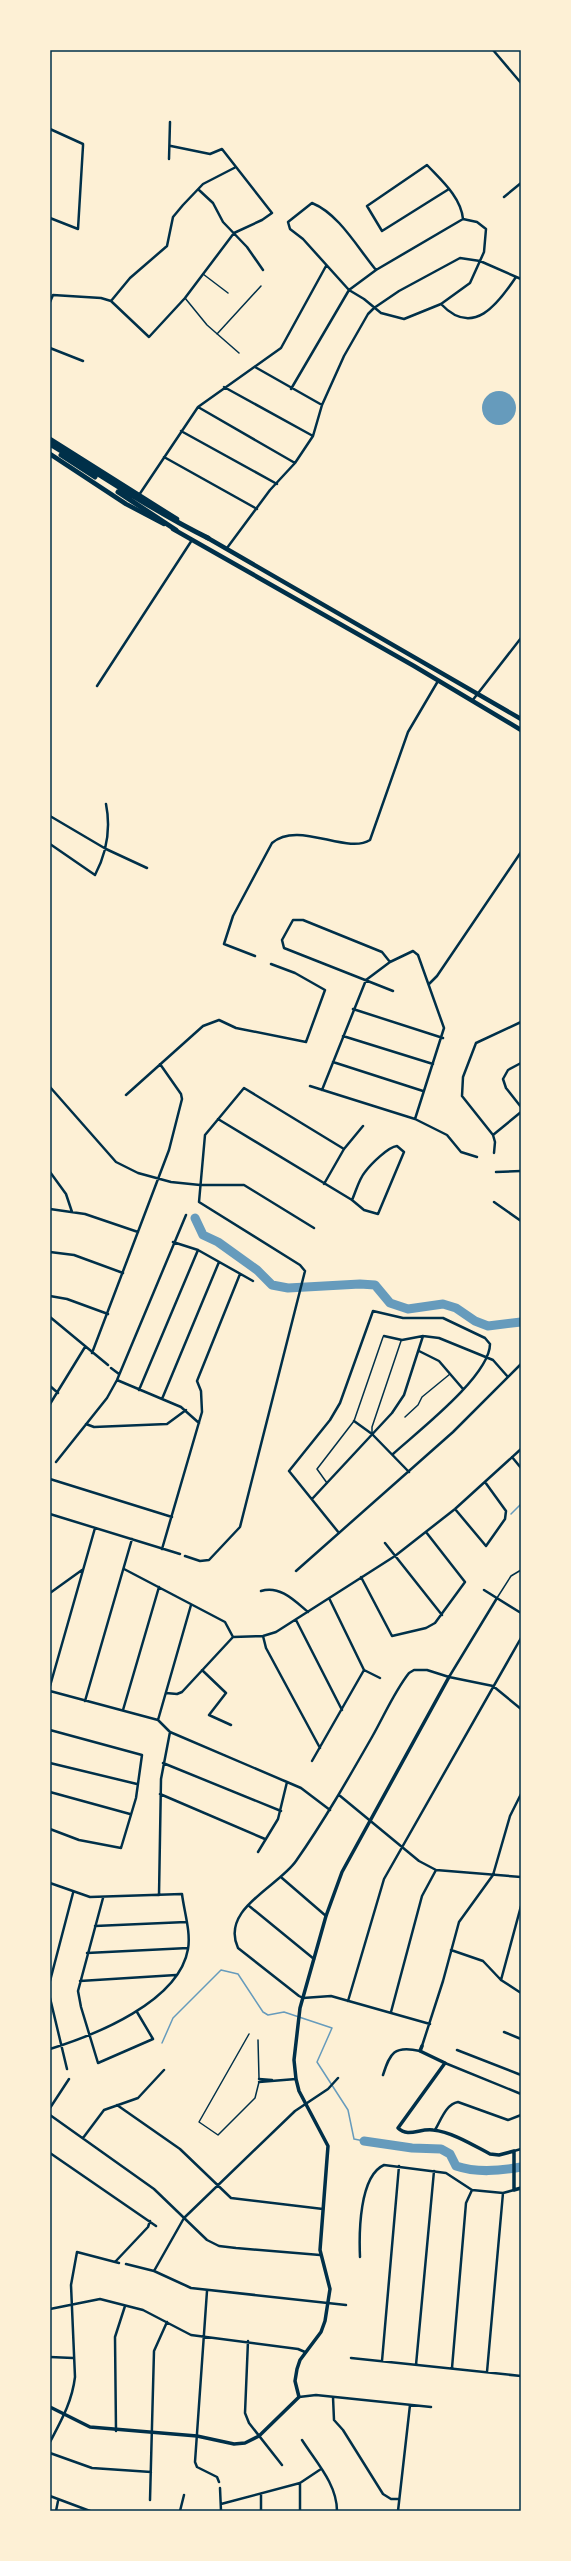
<svg xmlns="http://www.w3.org/2000/svg" width="571" height="2561" viewBox="0 0 571 2561" font-family="'Varela Round',sans-serif">
	<rect width="100%" height="100%" fill="#fdf0d5"/>
	<path fill="#669bbc" d="M482 408a17 17 0 1 1 34 0a17 17 0 1 1-34 0Z"/>
	<g fill="none" stroke-linecap="round" stroke-linejoin="round">
		<path stroke="#669bbc" stroke-width="1.5" d="M511 1514 521 1504
			M162 2043 173 2018 221 1970 238 1974 263 2012 268 2015 284 2012 332 2028 317 2062 348 2110 354 2139 364 2141"/>
		<path stroke="#669bbc" stroke-width="9" d="M195 1218 203 1235 218 1242 257 1270 272 1285 288 1288 360 1284 375 1285 390 1303 408 1309 443 1304 456 1308 475 1321 488 1326 521 1322
			M364 2141 412 2148 441 2149 450 2154 456 2166C477 2173 499 2171 521 2167"/>
		<path stroke="#003049" stroke-width="1.5" d="M203 274 228 293
			M185 298 207 325 239 353
			M217 334 261 286
			M405 1417 418 1405 422 1397 450 1374
			M372 1434V1427L401 1341
			M327 1483 317 1469 354 1421 383 1337
			M497 1598 511 1576 521 1570
			M249 2034 199 2122 218 2135 255 2098 259 2082
			M258 2040 259 2078"/>
		<path stroke="#003049" stroke-width="2.5" d="M493 50 521 83
			M50 129 83 144V146L78 229 50 218
			M169 159 170 122
			M449 189 382 231 367 206 427 165C441 180 461 197 463 219
			M199 190 213 203 223 222 247 247 263 270
			M504 197 521 183
			M111 301 130 278 167 246 173 217 183 205 203 184 236 167
			M50 302 53 295 101 298 111 301 149 337 185 298 234 233 262 220 272 213 222 149 210 154 171 146
			M441 304C473 338 498 304 516 277
			M50 348 83 361
			M255 367 322 405
			M224 387 313 436
			M291 389 349 290 376 270 463 219 477 222 486 229 484 252 470 283 441 304 404 319 381 313 364 299 349 290 303 239 290 229 288 222 312 203C339 214 357 247 376 270
			M198 407 295 463
			M181 431 277 484
			M164 457 257 509
			M139 495 198 407 281 348 326 266
			M227 548 270 490 295 463 313 436 322 405 344 356 368 314 374 308 399 291 460 258 480 261 521 279
			M97 686 192 540
			M472 701 521 638
			M50 816 106 849 147 868
			M50 844 95 875C107 852 111 829 106 804
			M255 956 224 944 233 916 272 843C298 820 347 855 370 840L408 732 438 681
			M390 962 382 952 303 920H293L282 940 284 948 393 991
			M429 984 437 976 521 852
			M353 1009 443 1038
			M343 1036 433 1064
			M333 1062 423 1091
			M521 1063 508 1070 503 1079 506 1088 521 1107
			M310 1086 415 1119 447 1135 461 1152 477 1157
			M50 1087 116 1162 138 1173 171 1182 200 1185H244L314 1228
			M322 1090 366 980 390 962 413 951 418 955 444 1028 415 1119
			M126 1095 203 1026 219 1020 236 1028 306 1042 325 990 295 973 271 964
			M218 1119 352 1200 364 1210 378 1214 404 1152 397 1146C388 1147 371 1164 365 1172 359 1179 356 1191 352 1200
			M493 1135 521 1112
			M494 1153 495 1142 493 1135 462 1096 463 1077 476 1043 521 1022
			M50 1172 66 1194 72 1212
			M496 1172 521 1171
			M324 1184 344 1149 363 1126
			M494 1202 521 1221
			M50 1209 85 1214 138 1232
			M173 1242 198 1250 253 1281
			M50 1252 74 1255 123 1273
			M50 1296 67 1299 108 1314
			M50 1317 108 1365
			M384 1336 402 1340 423 1336 439 1338 493 1360 508 1377
			M419 1351 439 1361 463 1389
			M92 1353 169 1150 182 1099 181 1094 160 1064
			M111 1368 119 1374
			M117 1380 181 1407 199 1423
			M50 1386 58 1393
			M139 1390 198 1250
			M162 1399 219 1262
			M50 1404 85 1347
			M354 1421 372 1434 409 1472
			M86 1424 94 1427 167 1424 186 1410
			M512 1457 521 1468
			M56 1462 107 1398 117 1380 186 1215
			M50 1479 172 1517
			M312 1499 392 1413 404 1395 423 1336
			M455 1509 486 1546 505 1519 506 1511 485 1482
			M50 1514 180 1554
			M339 1533 289 1471 330 1420 340 1403 373 1311 403 1318H443L485 1338 490 1344C490 1376 417 1432 393 1454
			M385 1543 442 1615
			M162 1549 202 1412 201 1391 197 1381 240 1274
			M185 1556 200 1561 209 1560 240 1527 305 1271 300 1265 199 1202 205 1135 244 1088 344 1149
			M124 1569 225 1622 233 1637
			M296 1571 453 1432 521 1364
			M361 1577 392 1636 426 1628 435 1623 465 1582 426 1532
			M484 1590 521 1613
			M261 1591C280 1585 295 1601 308 1612
			M50 1593 82 1570
			M329 1598 364 1670 380 1678
			M296 1620 342 1710
			M263 1636 266 1648 320 1748
			M233 1637 263 1636 276 1632 395 1556 455 1509 521 1449
			M202 1670 226 1693 209 1715 231 1725
			M449 1677 497 1598
			M50 1686 95 1528
			M50 1691 158 1720
			M166 1693 177 1694 182 1692 233 1637
			M85 1701 132 1539
			M123 1710 159 1587
			M158 1720 170 1732 287 1782 301 1788 330 1810
			M158 1720 191 1605
			M50 1730 142 1755 136 1798 121 1848 79 1840 50 1829
			M312 1761 364 1670
			M50 1763 137 1784
			M163 1763 281 1811
			M50 1792 130 1814
			M160 1794 265 1839
			M339 1795 419 1861 436 1870 521 1877
			M258 1852 278 1819 287 1782
			M282 1878 326 1916
			M50 1883 90 1897 182 1894C184 1911 191 1932 188 1949 179 2002 95 2035 50 2049
			M159 1895 161 1779 170 1732
			M103 1898 78 1991 81 2007 98 2063 153 2039 137 2012
			M248 1905 314 1959
			M95 1926 186 1922
			M451 1950 483 1961 501 1980 521 1993
			M87 1953 188 1948
			M501 1980 521 1906
			M50 1981 73 1893
			M80 1981 176 1975
			M50 1998 67 2069
			M348 2001 384 1879 521 1638
			M391 2012 422 1896 436 1870
			M430 2024 331 1996 303 1998 299 1996 238 1948C220 1909 278 1887 296 1861 324 1821 348 1779 372 1737 384 1716 394 1692 409 1673L414 1670H427L449 1677 493 1686 521 1709
			M504 2032 521 2039
			M422 2046 443 1981 459 1922 493 1875 510 1816 521 1794
			M457 2050 521 2075
			M445 2063 521 2094
			M383 2075C390 2053 394 2045 420 2051
			M259 2079 272 2080
			M259 2082 296 2079
			M117 2105 180 2149 231 2198 323 2209
			M50 2108 69 2079
			M50 2115 154 2189 207 2240 219 2246 236 2248 320 2255
			M435 2130C441 2120 446 2104 458 2102L508 2120 521 2115
			M83 2138 104 2110 138 2098 164 2070
			M514 2151 521 2149
			M50 2153 156 2226
			M360 2257C359 2234 359 2176 384 2165L446 2173 472 2190 503 2193 514 2190
			M115 2262 148 2227 150 2221
			M126 2264 154 2271 191 2288 346 2305
			M154 2271 184 2218 295 2111 328 2089 338 2078
			M207 2291 195 2462 197 2467 217 2477 219 2482
			M50 2309 100 2299 143 2310 191 2335 298 2349 305 2352
			M248 2341 245 2413 249 2423 282 2465
			M50 2357 73 2358
			M351 2358 521 2376
			M382 2361 399 2166
			M416 2365 434 2171
			M452 2368 466 2203 472 2190
			M487 2372 503 2193
			M299 2397 316 2395 431 2407
			M333 2397 334 2420 343 2430 383 2494 391 2499H399
			M116 2431 115 2337 125 2306
			M302 2440C316 2462 337 2484 337 2511
			M50 2442C61 2421 72 2402 75 2377L71 2285 77 2252 119 2263
			M50 2453 92 2468 151 2472
			M220 2488 221 2511
			M50 2496 90 2511
			M150 2500 154 2351 167 2322
			M221 2504 300 2483 321 2469
			M56 2511 58 2501
			M180 2511 184 2495
			M261 2511V2494
			M300 2511V2483
			M398 2511 410 2405"/>
		<path stroke="#003049" stroke-width="3.5" d="M422 2046 420 2051 445 2063 398 2128C408 2138 420 2128 433 2130 452 2132 473 2145 490 2154L499 2155 514 2151V2190L521 2188
			M50 2407 90 2427 197 2436 234 2444 245 2443 259 2436 299 2397 295 2381 297 2369 300 2360 321 2332 325 2321 330 2289 320 2250 328 2146 299 2091 296 2079 294 2060 300 2008 326 1916 342 1872 449 1677"/>
		<path stroke="#003049" stroke-width="4.5" d="M50 439 177 519
			M50 454 126 504 164 524
			M173 529 414 666 521 730
			M206 537 521 719"/>
		<path stroke="#003049" stroke-width="5" d="M50 444C103 476 153 511 208 538
			M61 455 95 477
			M118 492 176 530"/>
	</g>
	<rect width="571" height="2561" fill="none" stroke="#fdf0d5" stroke-width="102"/>
	<rect x="51" y="51" width="469" height="2459" fill="none" stroke="#003049" stroke-width="1.5"/>
</svg>
